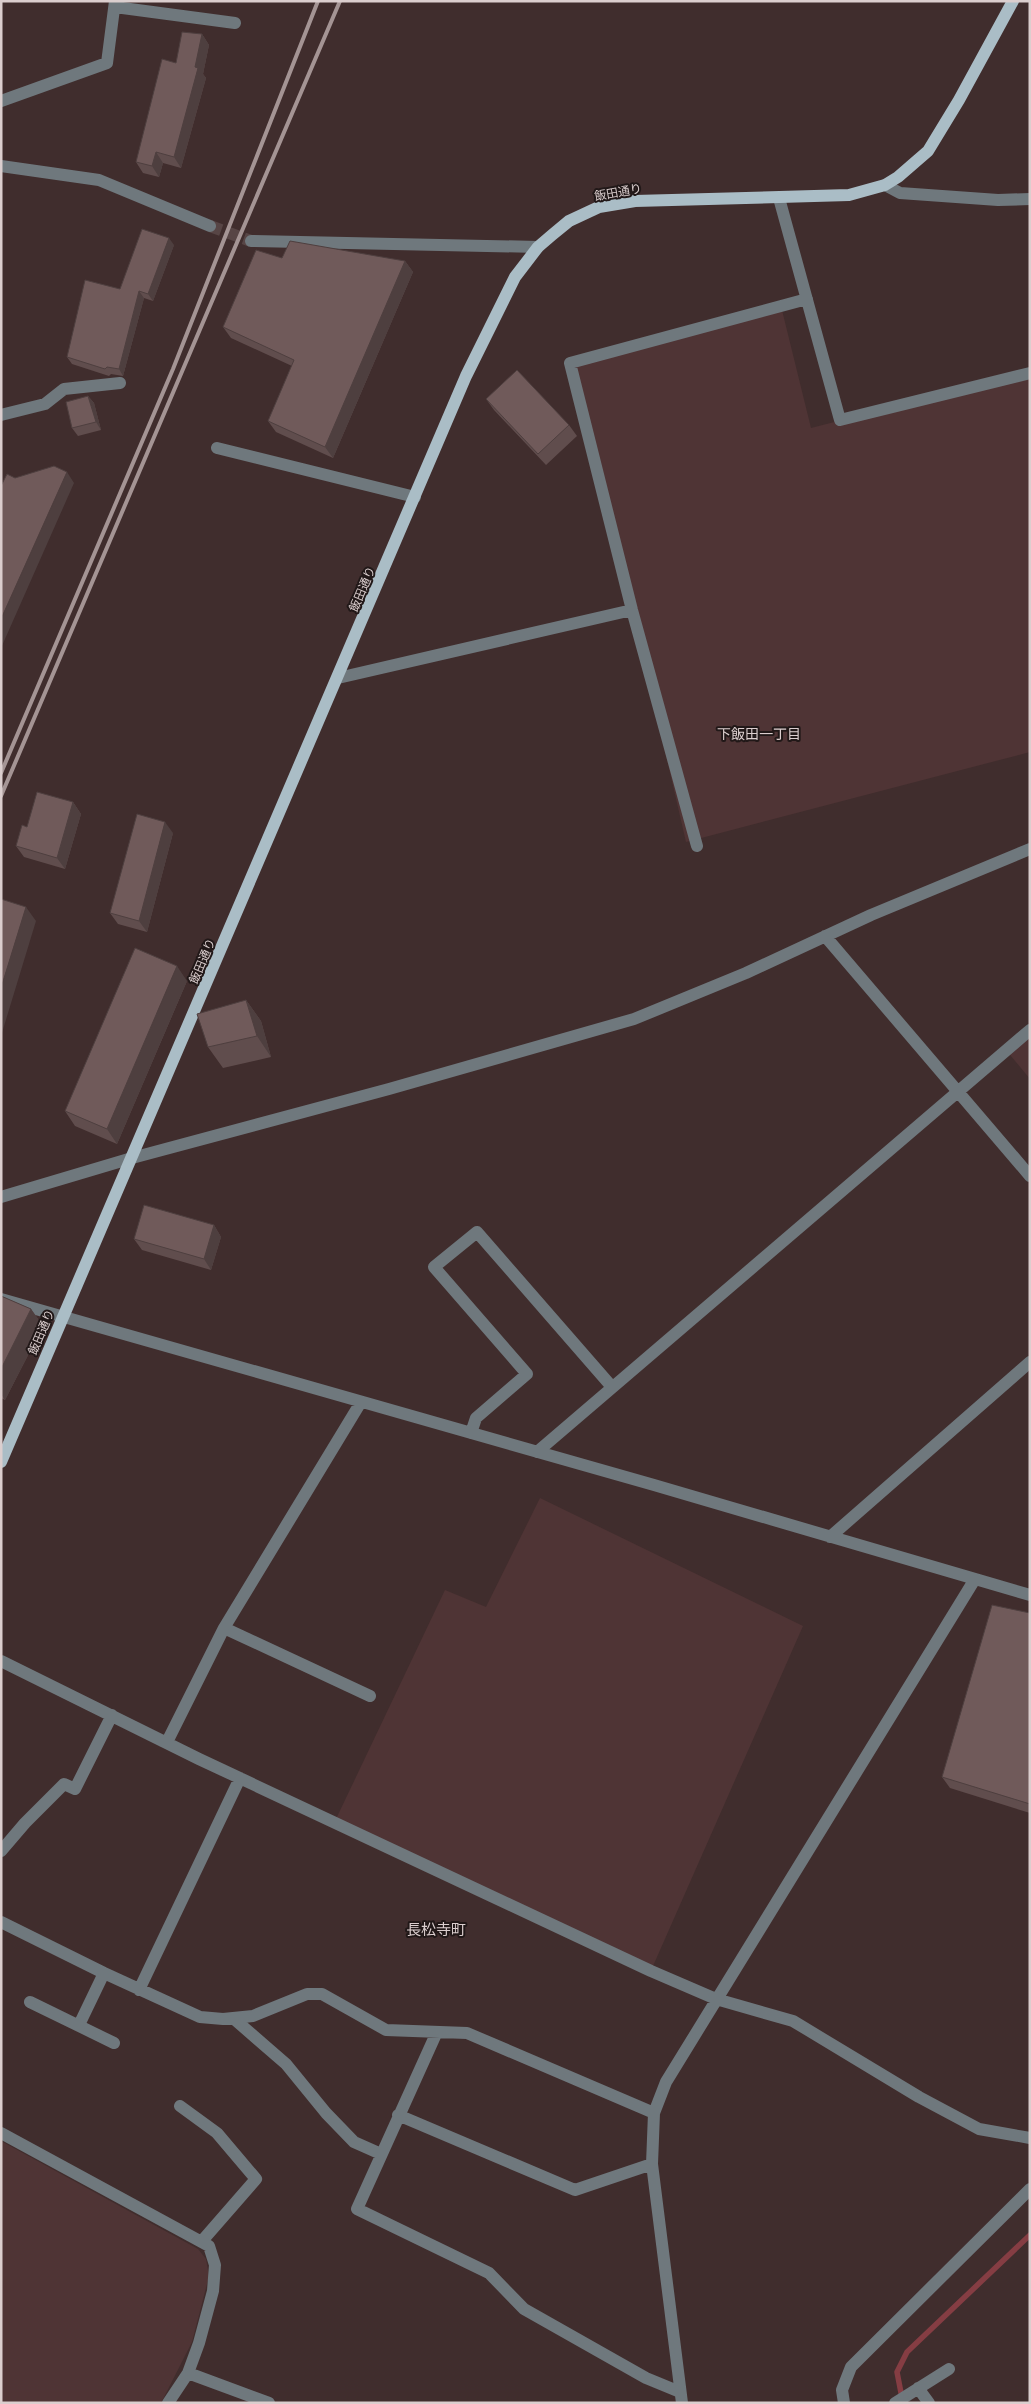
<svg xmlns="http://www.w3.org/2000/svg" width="1031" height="2404" viewBox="0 0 1031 2404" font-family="'PT Serif','Noto Sans JP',serif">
	<rect width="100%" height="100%" fill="#402d2d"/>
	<path fill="#4f3435" d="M780 302 811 428 1030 372V752L686 842 575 361Z
		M1030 1030V1079L1006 1050Z
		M540 1498 803 1626 653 1966 336 1819 445 1590 486 1607Z
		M1 2141 198 2249 206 2259 209 2276 192 2342 161 2403H1Z"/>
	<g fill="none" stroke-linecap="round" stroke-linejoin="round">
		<path stroke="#853d43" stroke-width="5.5" d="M902 2398 897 2372 907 2352 1030 2235"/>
		<path stroke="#574545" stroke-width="12" stroke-dasharray="12 6" stroke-linecap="butt" d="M210 226 251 241"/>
		<path stroke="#6f787d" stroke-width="12" d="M115 7 235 23
			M1 101 107 63 115 1
			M1 166 99 180 210 226
			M885 185 900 193 998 200 1030 199
			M779 198 840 420 1030 373
			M251 241 538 247
			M1 415 45 404 64 389 120 383
			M217 448 415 497
			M338 678 632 610
			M697 846 632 610 570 363 807 299
			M825 936 1030 1176
			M1 1197 132 1158 389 1089 634 1019 746 973 871 915 1030 849
			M1 1299 654 1485 1030 1595
			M471 1433 476 1418 527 1374 434 1267 477 1232 612 1387
			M537 1452 1030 1030
			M830 1537 1030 1362
			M224 1628 370 1696
			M1 1661 199 1759 651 1971 716 1999 793 2021 919 2097 979 2129 1030 2138
			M167 1742 224 1628 361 1402
			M1 1851 25 1823 64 1784 75 1789 112 1715
			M1 1922 104 1973 200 2017 223 2019 253 2016 307 1994H322L386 2030 467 2033 654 2113
			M139 1990 240 1778
			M30 2002 114 2043
			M233 2018 286 2064 326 2113 354 2142 381 2154
			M79 2025 104 1973
			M436 2034 357 2209 489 2273 524 2309 646 2378 680 2392
			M180 2106 217 2133 256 2179 202 2241
			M398 2115 575 2190 652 2164
			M1 2133 209 2246 215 2265 213 2291 199 2343 188 2373 168 2403
			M188 2373 269 2403
			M918 2388 929 2403
			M682 2403 652 2164 654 2113 666 2082 975 1579
			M844 2403 842 2390 851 2367 1030 2189
			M895 2403 949 2369"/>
		<path stroke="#aabdc6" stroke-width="12" d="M1 1462 466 376 515 277 538 247 552 235 569 221 599 207 635 201 849 195 885 185 898 177 928 151 959 100 1013 1"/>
		<path stroke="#a49494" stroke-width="4" d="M1 773 173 369 318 1
			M1 796 340 1"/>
	</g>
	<path fill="#604d4d" d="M202 34 209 45 203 74 206 78 181 168 163 163 159 177 143 173 136 162 176 63Z
		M174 245 153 301 144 298 123 376 111 374 109 376 72 364 67 357 120 289Z
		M282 258 405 261 413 272 333 458 276 432 268 421 292 366 231 338 223 327Z
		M88 396 94 403 101 430 78 436 72 428Z
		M486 399 569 425 577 436 546 465 494 410Z
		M73 802 81 814 65 869 24 857 16 846 27 827Z
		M173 833 147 932 118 924 110 913Z
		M187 981 117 1144 75 1126 65 1111Z
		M246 1000 261 1021 271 1057 223 1068 208 1047Z
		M214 1225 221 1237 211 1270 142 1250 134 1239Z
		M1 1296 31 1309 43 1326 5 1400 1 1398Z
		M1030 1613V1813L950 1788 942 1777Z"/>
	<path fill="#4e3f3f" d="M202 34 209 45 203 74 206 78 181 168 174 157Z
		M156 152 163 163 159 177 152 166Z
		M169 238 174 245 153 301 148 294Z
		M405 261 413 272 333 458 325 447Z
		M139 291 144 298 123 376 119 369Z
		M88 396 94 403 101 430 96 422Z
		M67 472 74 483 1 648V619Z
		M73 802 81 814 65 869 57 858Z
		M165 822 173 833 147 932 139 921Z
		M26 907 36 921 1 1036V988Z
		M177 966 187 981 117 1144 107 1129Z
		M246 1000 261 1021 271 1057 257 1036Z
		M214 1225 221 1237 211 1270 204 1259Z
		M31 1309 43 1326 5 1400 1 1394V1369Z"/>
	<path fill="#705a5a" stroke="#4e3f3f" d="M182 32 202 34 195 67 198 68 174 157 156 152 152 166 136 162 162 59 176 63Z
		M142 229 169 238 148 294 139 291 119 369 107 367 105 369 67 357 85 280 120 289Z
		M290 241 405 261 325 447 268 421 294 360 223 327 256 250 282 258Z
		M517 370 569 425 538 454 486 399Z
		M88 396 96 422 72 428 66 402Z
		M54 466 67 472 1 619V486L7 474 15 478Z
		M37 792 73 802 57 858 16 846 22 825 27 827Z
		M137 814 165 822 139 921 110 913Z
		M1 899 26 907 1 988Z
		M135 948 177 966 107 1129 65 1111Z
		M246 1000 257 1036 208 1047 197 1014Z
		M144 1205 214 1225 204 1259 134 1239Z
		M1 1296 31 1309 1 1369Z
		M992 1605 1030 1613V1804L942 1777Z"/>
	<g text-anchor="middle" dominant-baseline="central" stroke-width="4" stroke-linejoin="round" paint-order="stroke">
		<g font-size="12" fill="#dbcece" stroke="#211818">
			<text transform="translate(618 192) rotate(-10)">飯田通り</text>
			<text transform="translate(362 589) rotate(-67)">飯田通り</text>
			<text transform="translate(202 961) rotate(-67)">飯田通り</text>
			<text transform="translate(41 1332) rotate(-67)">飯田通り</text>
		</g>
		<g font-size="14" fill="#dbcece" stroke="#211818">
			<text x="759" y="733">下飯田一丁目</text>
		</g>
		<g font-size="15" fill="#dbcece" stroke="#211818">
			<text x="436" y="1929">長松寺町</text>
		</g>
	</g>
	<rect width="1031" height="2404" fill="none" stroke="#dbcece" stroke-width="5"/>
</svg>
